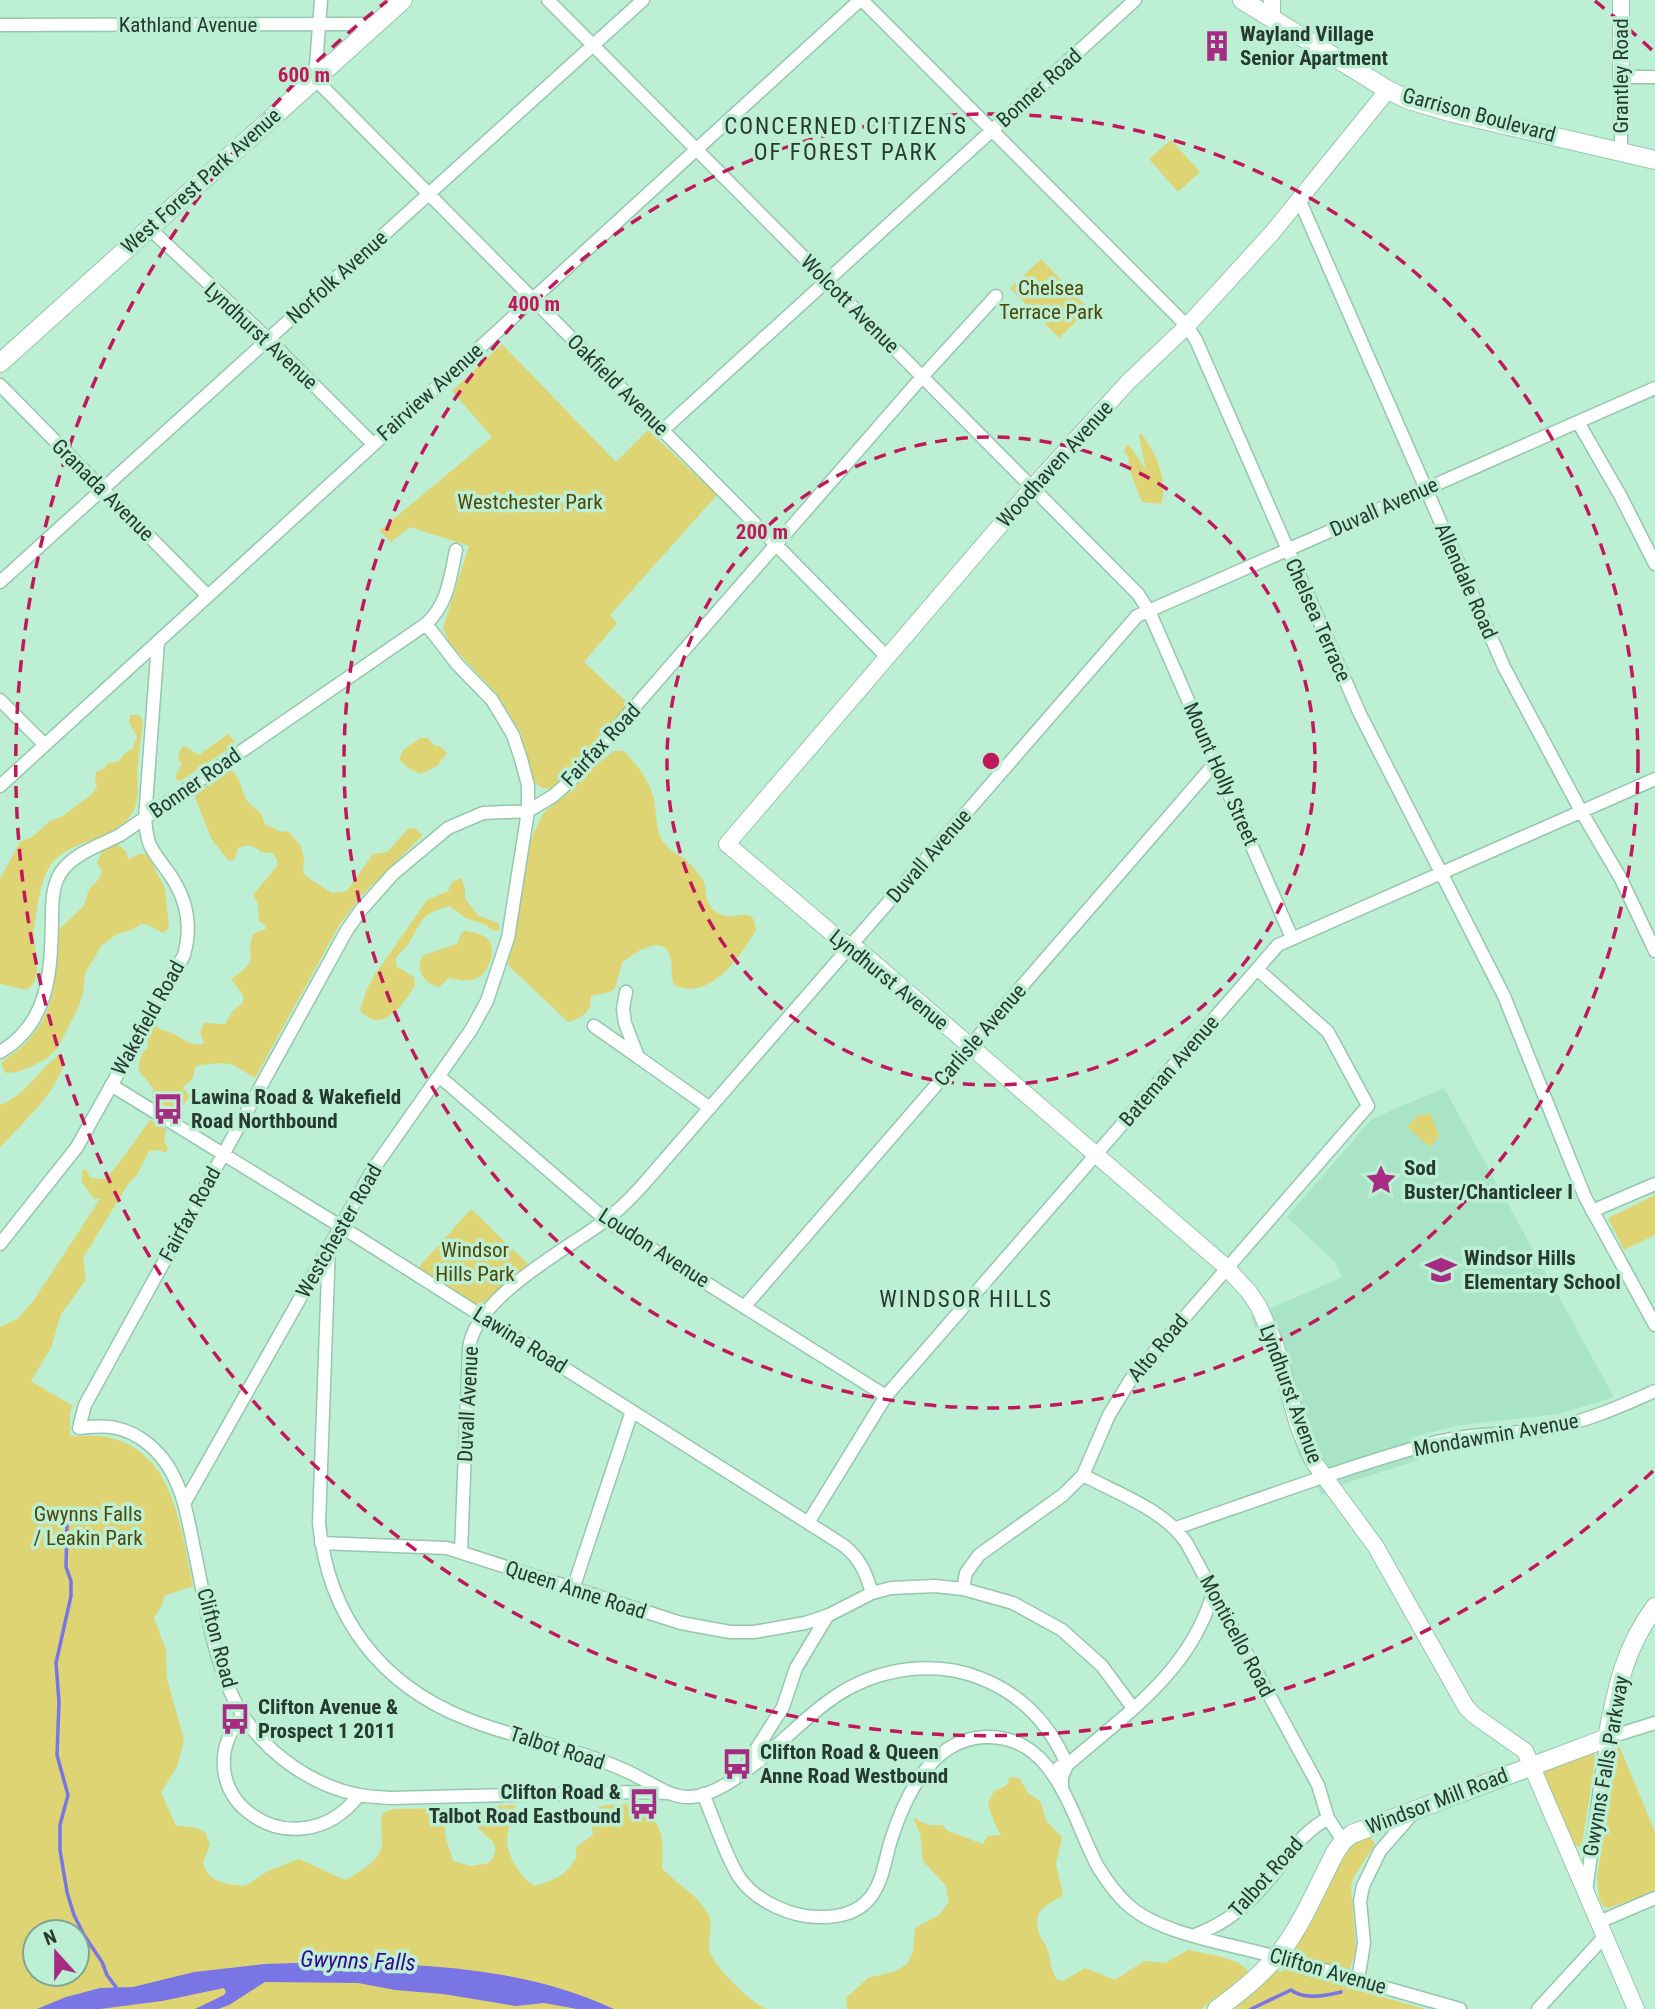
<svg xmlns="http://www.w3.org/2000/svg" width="1655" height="2009" viewBox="0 0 1655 2009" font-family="'Roboto Condensed',sans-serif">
	<rect width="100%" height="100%" fill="#bcefd4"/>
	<path fill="#a9e4c6" d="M1444 1088 1614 1397 1559 1414 1461 1425 1412 1437 1419 1460 1343 1484 1322 1495 1298 1453 1268 1357 1251 1317 1342 1277 1335 1262 1287 1217 1372 1119Z"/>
	<path fill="#dfd473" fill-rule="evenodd" d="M1171 140 1200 172 1178 192 1149 159Z
		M1041 259 1089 309 1059 338 1010 288Z
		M502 344 616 462 648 430 717 495 610 615 617 623 584 662 630 705 551 789 542 788 533 781 521 733 497 694 449 643 443 628 469 546 410 527 391 542 379 531 492 437 452 391Z
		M1141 433C1155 452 1169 480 1161 504L1142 502 1130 471 1128 457 1124 452 1126 445H1129L1146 470 1139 436Z
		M130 715H139L143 721C142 735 139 749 138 764 136 779 141 797 133 812 113 846 61 835 45 876 38 893 37 910 34 929 32 948 46 976 27 990L0 984V879L20 842 32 837 50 821 61 817 92 794 97 786 95 780 96 772 104 769 108 763 118 762 123 755 133 748 137 737 129 722Z
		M228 734 235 742 230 748 182 780H176V775L182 764 178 759 180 750 184 746 199 755Z
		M420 738H427L435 746H440L447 753 437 766 421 774 408 768 399 760 403 750Z
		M614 751H624C636 764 648 778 653 796 657 810 655 824 661 838 667 851 679 853 688 862 693 867 698 874 702 879 708 888 704 897 709 904 726 932 754 897 756 930 740 957 710 1002 674 985 670 975 673 965 670 956 663 932 632 954 622 963L615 988 610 992 591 996C590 999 591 1003 590 1006 588 1014 575 1021 568 1022L508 965V959L532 836 545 811 570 792 588 771Z
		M227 771H232C244 782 241 794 248 802 259 814 259 806 265 824L281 832 288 831 301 846 304 859 303 872 307 877 332 893 347 891 373 854 387 852 408 829 414 828 423 835 362 895 340 924 255 1078 234 1065 222 1063 199 1065 195 1068 192 1080 183 1087 190 1097 177 1113 152 1098 153 1088 139 1071C138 1064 141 1051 148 1048L147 1032 150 1027 156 1026C162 1031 165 1030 172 1033 184 1039 189 1046 204 1044L200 1032 204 1023 225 1024 233 1011 243 1003V995L231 979C263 957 244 961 253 934L266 929 265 925 259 921 258 904 253 895 277 866V859L272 853 261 852C254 845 248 844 238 848L235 859 229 861 212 840 194 795Z
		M116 844 126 851 128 860 138 854H147L165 888 169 928 163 933 148 925 141 924 132 930 117 934 102 945 85 973 83 993 79 1006 57 1049 46 1059 30 1067 17 1072 6 1073 1 1064C8 1056 18 1051 26 1043 60 1006 54 976 57 931L84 906 89 889 98 880 102 871 97 863 102 851Z
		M461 878 465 889V899L479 916 498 923 500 930 493 931 486 925 466 918 449 906C420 916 425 916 410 941 407 947 400 952 396 958V966L414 977 415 986C403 1005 381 1036 360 1010L367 989 374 976 427 900 448 891 452 882Z
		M464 931C484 933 498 940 490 962 488 966 485 973 481 976 472 983 459 980 449 978L439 987C424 984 413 967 424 955L457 944 461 934Z
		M60 1054 64 1062C55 1096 22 1122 0 1148V1105C26 1095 38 1070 60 1054Z
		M1431 1114 1439 1136 1430 1147 1407 1127 1418 1115Z
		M150 1120 166 1129 164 1140 168 1149 165 1153 158 1150 149 1151 137 1175 128 1184 83 1258 86 1280 61 1314 51 1348 31 1381 73 1406 70 1412V1436C86 1436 103 1434 118 1440 177 1461 181 1534 193 1586L164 1596 163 1603 154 1618 166 1650 167 1679 184 1740 177 1767 161 1792 176 1826 193 1827 205 1832 210 1845 203 1862C208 1884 227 1884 245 1886L268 1871 299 1859 345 1880C359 1872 383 1860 382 1841 382 1831 379 1822 383 1813L394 1809 446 1808 445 1835 453 1861 471 1866 489 1863C494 1857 497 1851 494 1843L474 1824C476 1802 498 1806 516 1805 514 1815 508 1826 507 1838 506 1855 521 1879 535 1886 555 1880 567 1875 577 1856L575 1848 593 1835 590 1817 598 1807C648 1796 667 1819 662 1868 676 1884 698 1894 708 1914 715 1927 706 1938 710 1952 715 1968 751 2003 767 2009H0V1327L17 1319 34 1300 100 1199H94L82 1182V1170H87L90 1178 105 1179 119 1163ZM35 1932H77V1974H35Z
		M1655 1195V1235L1624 1250 1608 1218Z
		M471 1209 529 1265 480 1305H476L418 1268Z
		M1618 1743 1655 1832V1892L1608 1908 1603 1906 1599 1899 1597 1877Z
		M1589 1753H1594L1595 1763 1582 1844 1579 1847 1575 1845 1544 1774 1548 1768Z
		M1010 1777 1019 1778 1028 1793 1040 1801 1047 1822 1062 1837 1056 1864 1063 1895C1046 1906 1032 1909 1039 1933 1040 1938 1045 1943 1047 1948 1051 1961 1050 1968 1057 1980L1063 1981 1085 1968 1115 1980 1144 1961 1165 1963 1188 1950 1222 1957 1239 1963 1249 1972 1231 1988 1201 2009H847L846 1998 868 1978 896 1971 907 1964 913 1952 915 1928 939 1915 949 1902 946 1886 923 1861 920 1833 913 1818 929 1825H942L948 1831 983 1844 988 1836 1001 1835 996 1827 988 1804 994 1791 1006 1786Z
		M1369 1835 1375 1844 1355 1875 1351 1886 1356 1952 1344 1984 1348 1990 1350 1988 1425 2009H1226L1272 1969 1282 1972 1347 1847Z"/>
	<path fill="#7975e5" d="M295 1963C401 1963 517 1963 614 2009H577L544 2003 516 2006 443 1994 395 1990 358 1983 265 1982 229 2005 218 2009H195L224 1995 226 1992 224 1988 162 2001 100 2009H37L66 1997 100 1988 133 1987 194 1972 264 1964Z"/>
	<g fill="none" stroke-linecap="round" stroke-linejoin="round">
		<path stroke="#7975e5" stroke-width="3.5" d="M67 1522 66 1567 71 1581V1596L56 1663 59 1702 57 1755 68 1795 60 1825V1850L67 1892 74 1915 84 1935 102 1962 107 1975 118 1990
			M1251 2009 1291 1990C1304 2000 1325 1996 1341 1992"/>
		<defs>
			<path id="minor" d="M321 0 315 79 887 657
				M548 0 1138 594 1149 611 1292 938
				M862 0 1187 326 1196 340 1360 714 1504 996 1585 1197 1655 1325
				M0 25 376 24
				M1621 152V77H1655
				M1299 199 1504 667 1581 811 1621 879 1655 951
				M149 228 268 339 373 444
				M0 385 207 595
				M1578 422 1620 495 1655 564
				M663 430 1135 0
				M0 582 643 0
				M0 700 45 745
				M0 786 860 0
				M626 992 623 1009 625 1023 638 1057 710 1108
				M594 1026 638 1057
				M0 1052C50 1023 51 970 52 919 52 904 52 886 61 872 76 852 99 846 120 835L426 624C448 604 450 578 456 550
				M439 1076 606 1220 886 1396
				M111 1085 340 1226 843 1545C860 1558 866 1573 872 1593
				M1592 1211 1655 1184
				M0 1244 77 1147 184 955C191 930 188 904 174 881 167 869 156 858 150 845 146 836 146 827 145 818L158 642
				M329 1246 319 1523C328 1616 380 1685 467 1719 509 1736 555 1744 599 1760 613 1765 628 1771 642 1779 658 1787 672 1798 691 1797 715 1795 738 1777 756 1763 785 1740 811 1711 842 1692 882 1668 935 1660 980 1678 1021 1694 1050 1724 1067 1765L1062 1777V1789
				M744 1307 1216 762
				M1083 1475C1118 1494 1163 1509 1186 1542L1318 1785 1328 1818 1343 1841
				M185 1502 372 1171 471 1030 487 1001 508 938 528 811V785L521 759 513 735 492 700 457 664 426 624
				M808 1523 886 1396 1278 945 1655 779
				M1176 1528C1260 1499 1344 1468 1429 1444 1467 1433 1506 1435 1545 1429 1583 1423 1619 1407 1655 1391
				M321 1543 447 1548 681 1623 730 1632H754L805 1623 829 1615 872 1593 891 1588 935 1586 963 1589 1013 1603 1062 1630 1102 1666 1133 1708
				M461 1552 469 1349C474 1297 566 1250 606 1220 619 1210 630 1199 641 1187L1137 616 1655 388
				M573 1589 632 1411
				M963 1589 966 1573 979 1555 1063 1495 1083 1475 1109 1415 1131 1379 1368 1106 1328 1032 1257 969
				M243 1714C177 1796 297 1876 359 1795
				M745 1767 783 1707 796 1668 828 1615
				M1059 1767 1067 1765C1127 1713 1190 1672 1213 1593
				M668 1793 639 1792 391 1798C380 1797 369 1797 359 1795 305 1784 253 1744 231 1693 210 1646 204 1593 193 1544 188 1519 184 1495 172 1473 161 1452 140 1433 116 1428 104 1425 91 1427 79 1428L85 1405 347 930 361 910 393 874 448 828 483 813 528 811 553 796 571 780 922 377 996 296
				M703 1794C714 1819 725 1855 739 1877 756 1902 793 1918 822 1917 840 1917 857 1913 869 1899 883 1883 885 1859 891 1840 905 1796 932 1739 985 1737 1056 1734 1072 1819 1098 1867 1106 1880 1117 1895 1128 1905 1161 1935 1233 1944 1276 1957
				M1586 1891 1607 1738 1655 1723
				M1599 1922 1655 1898
				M1195 1935C1229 1922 1249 1904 1272 1876 1292 1852 1299 1835 1328 1818
				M1351 1978 1460 2009
				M1358 1980 1364 1943 1360 1901 1363 1886 1380 1851 1414 1812
				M1538 2009 1605 1936"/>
			<path id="tertiary" d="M1272 0V18
				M1621 77V0
				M1388 90 1272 233 1187 326 1128 382 1033 487 727 844 840 940 860 951 1226 1267 1249 1292 1259 1307 1275 1344 1298 1425 1313 1461 1376 1547 1466 1707 1475 1716 1525 1751 1636 2009"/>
			<path id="secondary" d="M1242 0 1388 90 1409 100 1453 113 1655 160
				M0 363 403 0
				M1217 2009C1241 1992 1264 1973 1282 1950 1304 1921 1318 1885 1335 1853L1343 1841 1352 1834 1607 1738C1617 1688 1624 1649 1655 1607"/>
		</defs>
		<use href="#minor" stroke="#95c7ad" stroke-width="15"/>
		<use href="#tertiary" stroke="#95c7ad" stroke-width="18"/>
		<use href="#secondary" stroke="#95c7ad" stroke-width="20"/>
		<use href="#minor" stroke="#fff" stroke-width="12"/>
		<use href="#tertiary" stroke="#fff" stroke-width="16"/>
		<use href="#secondary" stroke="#fff" stroke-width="18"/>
		<defs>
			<path id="minor-bridge" d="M1276 1957 1350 1977"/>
		</defs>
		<use href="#minor-bridge" stroke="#95c7ad" stroke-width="15" stroke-linecap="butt"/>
		<use href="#minor-bridge" stroke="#fff" stroke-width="12"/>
	</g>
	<g fill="none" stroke="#c2185b" stroke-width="3.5" stroke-dasharray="12 9">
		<circle cx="991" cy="761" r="324"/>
		<circle cx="991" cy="761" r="647"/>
		<path d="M1653 1471A971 971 0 1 1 387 1M1595 1A971 971 0 0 1 1653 51"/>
	</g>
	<defs>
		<symbol id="building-bare" viewBox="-9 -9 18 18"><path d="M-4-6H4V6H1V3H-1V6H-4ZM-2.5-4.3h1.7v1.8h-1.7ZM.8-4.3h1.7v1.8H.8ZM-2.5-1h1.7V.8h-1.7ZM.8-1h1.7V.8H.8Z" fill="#a52c82" stroke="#bcefd4" stroke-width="2.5" paint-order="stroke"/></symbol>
		<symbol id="bus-bare" viewBox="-9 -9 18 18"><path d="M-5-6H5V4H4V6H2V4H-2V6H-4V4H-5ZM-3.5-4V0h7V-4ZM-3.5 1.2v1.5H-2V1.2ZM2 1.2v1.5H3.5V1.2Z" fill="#a52c82" stroke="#bcefd4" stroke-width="2.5" paint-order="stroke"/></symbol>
		<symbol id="sight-bare" viewBox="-9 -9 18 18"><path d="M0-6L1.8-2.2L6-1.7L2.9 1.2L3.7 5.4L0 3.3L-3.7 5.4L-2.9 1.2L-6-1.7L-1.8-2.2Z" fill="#a52c82" stroke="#bcefd4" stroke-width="2.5" paint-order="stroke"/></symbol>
		<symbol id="school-bare" viewBox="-9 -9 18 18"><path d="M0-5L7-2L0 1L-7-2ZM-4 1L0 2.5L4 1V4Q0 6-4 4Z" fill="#a52c82" stroke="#bcefd4" stroke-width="2.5" paint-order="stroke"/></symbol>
	</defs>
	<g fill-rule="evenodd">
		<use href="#building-bare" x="1195" y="24" width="44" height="44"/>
		<use href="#bus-bare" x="146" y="1087" width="44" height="44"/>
		<use href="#sight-bare" x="1359" y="1158" width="44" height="44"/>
		<use href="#school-bare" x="1419" y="1248" width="44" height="44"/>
		<use href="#bus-bare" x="213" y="1697" width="44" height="44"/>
		<use href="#bus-bare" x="715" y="1742" width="44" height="44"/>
		<use href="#bus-bare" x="622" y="1782" width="44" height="44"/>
	</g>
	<g text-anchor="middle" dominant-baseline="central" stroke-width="7" stroke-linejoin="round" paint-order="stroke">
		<g font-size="21" fill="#263a30" stroke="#bcefd4">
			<text x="188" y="25">Kathland Avenue</text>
			<text transform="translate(1621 76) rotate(-90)">Grantley Road</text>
			<text transform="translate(1039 88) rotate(-42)">Bonner Road</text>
			<text transform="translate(1479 115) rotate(15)">Garrison Boulevard</text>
			<text transform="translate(201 181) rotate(-42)">West Forest Park Avenue</text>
			<text transform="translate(337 277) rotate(-42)">Norfolk Avenue</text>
			<text transform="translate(850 304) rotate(45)">Wolcott Avenue</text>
			<text transform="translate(261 336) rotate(43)">Lyndhurst Avenue</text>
			<text transform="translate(618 385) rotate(45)">Oakfield Avenue</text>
			<text transform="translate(430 392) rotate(-42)">Fairview Avenue</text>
			<text transform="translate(1055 464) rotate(-48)">Woodhaven Avenue</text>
			<text transform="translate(103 490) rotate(45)">Granada Avenue</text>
			<text transform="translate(1384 507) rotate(-24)">Duvall Avenue</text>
			<text transform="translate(1466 581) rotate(66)">Allendale Road</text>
			<text transform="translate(1318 620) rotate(66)">Chelsea Terrace</text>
			<text transform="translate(601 745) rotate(-47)">Fairfax Road</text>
			<text transform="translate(1221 774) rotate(66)">Mount Holly Street</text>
			<text transform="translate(195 783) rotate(-35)">Bonner Road</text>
			<text transform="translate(929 856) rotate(-49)">Duvall Avenue</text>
			<text transform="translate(889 980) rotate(39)">Lyndhurst Avenue</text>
			<text transform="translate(148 1018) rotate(-61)">Wakefield Road</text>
			<text transform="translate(980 1035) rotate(-49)">Carlisle Avenue</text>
			<text transform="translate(1169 1071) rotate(-49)">Bateman Avenue</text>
			<text transform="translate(190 1214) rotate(-61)">Fairfax Road</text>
			<text transform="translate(339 1231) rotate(-60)">Westchester Road</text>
			<text transform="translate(654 1248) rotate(33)">Loudon Avenue</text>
			<text transform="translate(520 1340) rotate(32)">Lawina Road</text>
			<text transform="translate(1158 1348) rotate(-50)">Alto Road</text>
			<text transform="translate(1291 1394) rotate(70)">Lyndhurst Avenue</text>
			<text transform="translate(468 1404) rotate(-87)">Duvall Avenue</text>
			<text transform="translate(1496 1435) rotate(-10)">Mondawmin Avenue</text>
			<text transform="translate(576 1590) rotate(18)">Queen Anne Road</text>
			<text transform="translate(1237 1636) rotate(62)">Monticello Road</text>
			<text transform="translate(217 1638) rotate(75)">Clifton Road</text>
			<text transform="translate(557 1748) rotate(18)">Talbot Road</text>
			<text transform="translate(1606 1766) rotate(-80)">Gwynns Falls Parkway</text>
			<text transform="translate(1437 1801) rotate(-21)">Windsor Mill Road</text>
			<text transform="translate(1266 1877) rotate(-48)">Talbot Road</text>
			<text transform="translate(1328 1971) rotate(16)">Clifton Avenue</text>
		</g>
		<g font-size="21" font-weight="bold" fill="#263a30" stroke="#bcefd4" text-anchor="start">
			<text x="1240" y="34">Wayland Village<tspan x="1240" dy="24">Senior Apartment</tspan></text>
			<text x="191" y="1097">Lawina Road &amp; Wakefield<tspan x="191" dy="24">Road Northbound</tspan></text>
			<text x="1404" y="1168">Sod<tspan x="1404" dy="24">Buster/Chanticleer I</tspan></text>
			<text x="1464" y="1258">Windsor Hills<tspan x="1464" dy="24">Elementary School</tspan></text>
			<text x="258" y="1707">Clifton Avenue &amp;<tspan x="258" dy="24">Prospect 1 2011</tspan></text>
			<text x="760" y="1752">Clifton Road &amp; Queen<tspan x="760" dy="24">Anne Road Westbound</tspan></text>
			<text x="621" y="1792" text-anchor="end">Clifton Road &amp;<tspan x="621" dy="24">Talbot Road Eastbound</tspan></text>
		</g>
		<g font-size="21" fill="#4f4809" stroke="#bcefd4">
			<text x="1051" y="288">Chelsea<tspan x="1051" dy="24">Terrace Park</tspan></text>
			<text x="530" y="502">Westchester Park</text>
			<text x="475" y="1250">Windsor<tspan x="475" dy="24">Hills Park</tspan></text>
			<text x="88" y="1514">Gwynns Falls<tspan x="88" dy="24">/ Leakin Park</tspan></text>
		</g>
		<g font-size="23" letter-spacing="2" fill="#263a30" stroke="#bcefd4">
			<text x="846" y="126">CONCERNED CITIZENS<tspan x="846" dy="26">OF FOREST PARK</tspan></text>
			<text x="966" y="1299">WINDSOR HILLS</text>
		</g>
		<g font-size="23" font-style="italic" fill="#330696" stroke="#bcefd4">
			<text transform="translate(358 1961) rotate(2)">Gwynns Falls</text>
		</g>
	</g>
	<circle cx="991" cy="761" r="10" fill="#c2185b" stroke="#bcefd4" stroke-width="3.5"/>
	<g font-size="21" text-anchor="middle" font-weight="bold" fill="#c2185b" stroke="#bcefd4" stroke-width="7" stroke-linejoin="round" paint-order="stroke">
		<text x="304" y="82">600 m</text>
		<text x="534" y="311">400 m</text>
		<text x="762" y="539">200 m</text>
	</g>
	<g transform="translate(56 1953) rotate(339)"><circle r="33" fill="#bcefd4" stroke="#80a792" stroke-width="2"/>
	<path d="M0-5L12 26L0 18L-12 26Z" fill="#a52c82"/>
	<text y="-10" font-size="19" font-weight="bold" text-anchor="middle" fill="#263a30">N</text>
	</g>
</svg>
